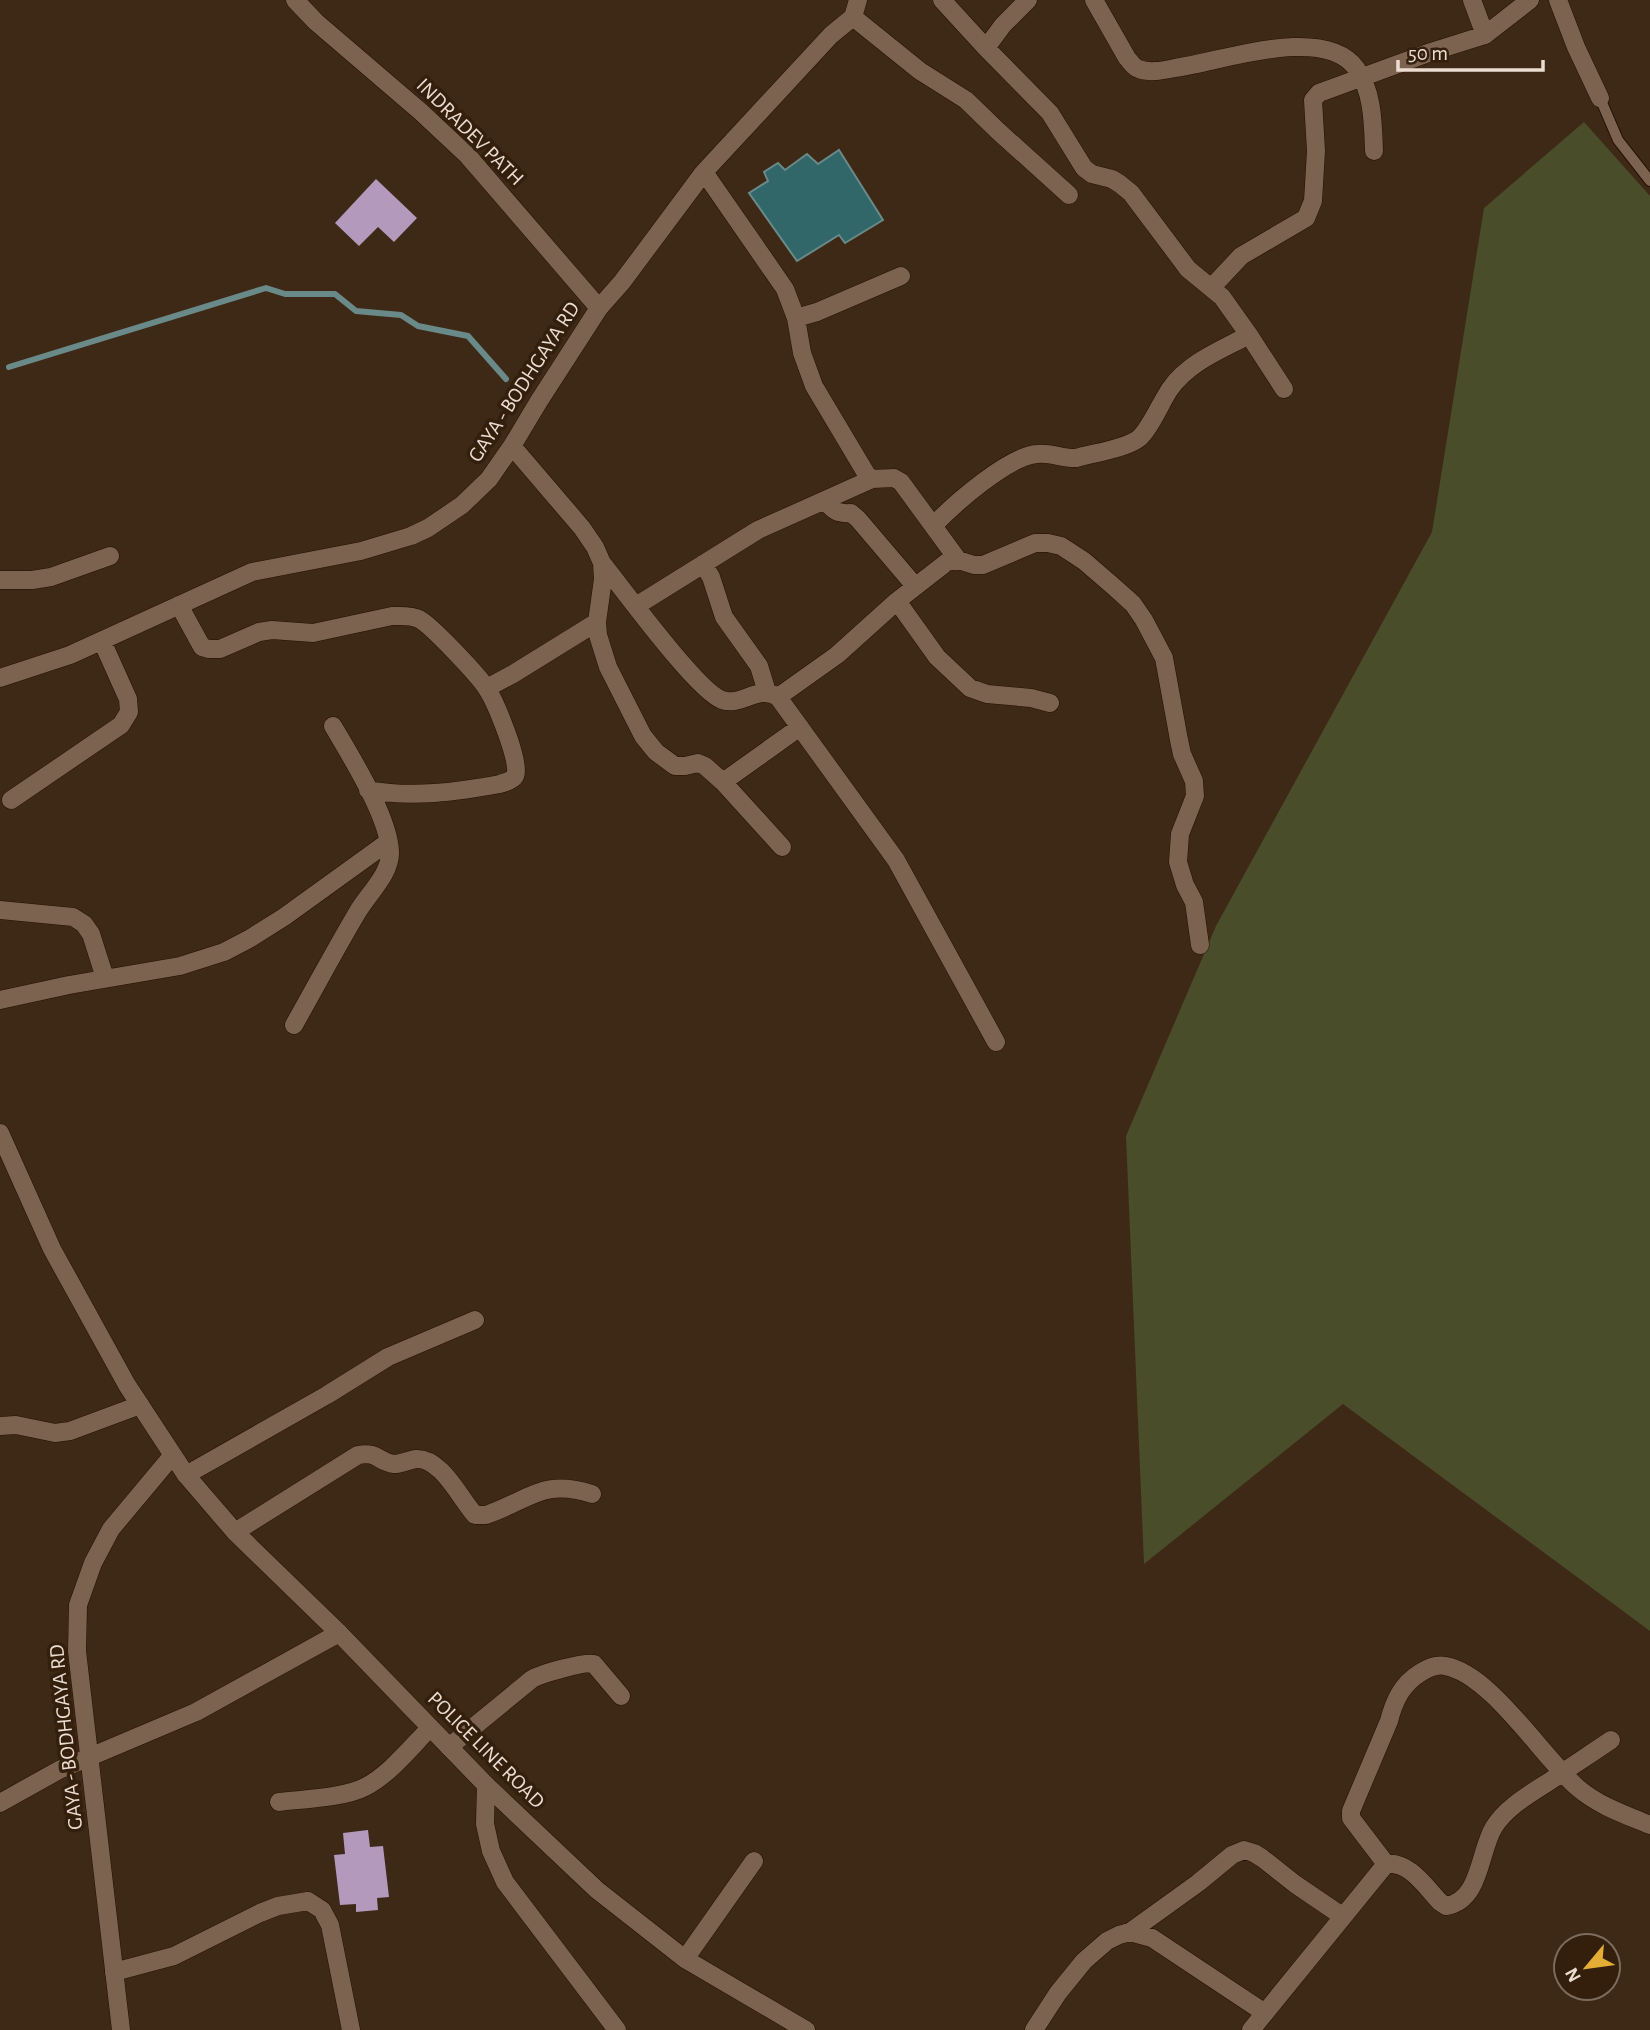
<svg xmlns="http://www.w3.org/2000/svg" width="1650" height="2030" viewBox="0 0 1650 2030" font-family="'Alegreya Sans',sans-serif">
	<rect width="100%" height="100%" fill="#3e2917"/>
	<path fill="#494d2a" d="M1584 122 1650 196V1631L1343 1404 1144 1564 1126 1136 1216 926 1432 532 1484 208Z"/>
	<path fill="#316769" stroke="#698a88" stroke-width="2" d="M839 150 883 220 845 243 839 235 797 261 749 193 768 181 764 172 778 163 785 170 807 154 818 164Z"/>
	<g fill="none" stroke-linecap="round" stroke-linejoin="round">
		<path stroke="#698a88" stroke-width="6" d="M9 367 266 288 285 294H335L356 311 401 315 418 326 468 336 506 379"/>
	</g>
	<path fill="#b399bc" d="M376 179 417 218 394 242 378 227 359 246 335 223Z
		M368 1830 370 1847 383 1846 389 1897 377 1898 378 1910 356 1912V1904L340 1905 334 1855 345 1854 343 1833Z"/>
	<g fill="none" stroke-linecap="round" stroke-linejoin="round">
		<defs>
			<path id="lane" d="M1600 98 1618 140 1650 181"/>
			<path id="street" d="M295 0 316 22 421 112 468 156 599 308
				M942 0 986 48 1050 113 1084 168 1092 174 1112 179 1120 184 1131 193 1188 269 1222 297 1249 335 1284 389
				M1094 0 1127 58C1131 62 1133 67 1139 69 1152 74 1168 69 1181 67 1225 60 1324 25 1356 68 1373 91 1373 123 1374 151
				M1472 0 1485 35
				M1558 0 1576 47 1600 98
				M853 17 920 71 966 100 998 131 1069 195
				M986 48 1003 25 1028 0
				M704 172 785 289 796 318 802 353 814 386 867 475 872 479 894 478 901 482 958 560
				M1212 287 1241 256 1306 218 1313 201 1316 151 1313 100 1319 93 1431 52 1485 35 1530 0
				M796 318 817 312 901 276
				M512 446 582 528 595 547 602 563 603 579 597 622 598 635 608 667 643 736 656 752 675 766H685L698 763 705 766 723 782 782 847
				M825 500C833 511 838 514 851 513L858 519 915 586
				M933 526C953 505 1008 456 1037 454 1050 452 1063 459 1076 458 1093 453 1124 449 1138 439 1149 431 1161 402 1170 389 1189 362 1221 350 1249 335
				M602 563C623 589 697 691 722 700 742 707 758 684 778 697L896 860 996 1042
				M703 564 711 577 724 617 759 666 767 692
				M0 580H32L51 577 110 556
				M897 601 937 657 970 688 987 694 1031 698 1050 703
				M179 605 202 647 209 649H220L259 632 272 630 313 633 392 616C401 616 411 615 419 619 431 625 480 677 487 689 495 701 522 765 515 776 512 781 505 782 500 784 456 792 413 798 368 790
				M636 606 758 530 872 479
				M0 678 70 655 252 572 361 551 411 536 428 528 462 505 489 479 512 446 539 401 599 308 622 282 704 172 831 35 853 17 858 0
				M487 688 513 674 597 622
				M778 697 837 655 897 601 947 562 958 560 974 565H983L1035 543H1048L1061 546 1084 561 1113 586 1133 604 1144 620 1164 658 1179 740 1182 754 1194 781 1195 796 1180 834 1178 862 1185 885 1194 902 1200 945
				M723 782 800 727
				M11 800 121 725 129 712 128 699 102 641
				M0 910 73 917 84 924 91 934 105 978
				M0 1000 69 985 180 966 224 952 249 939 284 917 388 842
				M294 1025C315 988 335 950 357 913 367 895 391 874 390 852 389 817 351 757 333 726
				M0 1426 16 1425 55 1433 70 1431 140 1405
				M186 1475 327 1395 388 1357 475 1320
				M235 1532 358 1455C378 1451 378 1462 394 1464 403 1464 408 1460 416 1459 441 1457 461 1500 475 1515H486C530 1500 542 1478 592 1494
				M449 1747 532 1679C541 1674 585 1661 594 1664L621 1696
				M486 1785 485 1824 491 1851 505 1882 617 2030
				M279 1802C303 1799 344 1798 365 1787 389 1775 411 1747 430 1728
				M0 1803 59 1770 196 1712 339 1633
				M1386 1864 1351 1818V1811L1389 1721C1394 1701 1402 1684 1420 1673 1428 1668 1436 1664 1445 1666 1490 1673 1543 1758 1578 1788 1599 1806 1626 1815 1650 1825
				M1130 1932 1198 1883 1232 1855 1244 1850 1254 1853 1262 1858 1295 1884 1342 1916
				M685 1959 754 1861
				M114 1972 174 1956 260 1913 278 1906 308 1901 322 1910 330 1925 351 2030
				M1034 2030 1058 1993 1084 1961 1107 1941 1119 1935 1130 1932 1152 1938 1265 2013
				M1251 2030 1386 1864C1409 1861 1425 1886 1440 1902L1446 1906C1481 1901 1479 1851 1494 1827 1507 1806 1532 1793 1553 1779 1572 1766 1592 1753 1611 1740"/>
			<path id="secondary" d="M0 1133 52 1249 127 1385 186 1475 235 1532 339 1633 486 1785 597 1890 685 1959 806 2030
				M121 2030 77 1651 78 1605 93 1563 111 1529 172 1456"/>
		</defs>
		<use href="#lane" stroke="#241102" stroke-width="12"/>
		<use href="#street" stroke="#241102" stroke-width="19"/>
		<use href="#secondary" stroke="#241102" stroke-width="19"/>
		<use href="#lane" stroke="#7c6350" stroke-width="10"/>
		<use href="#street" stroke="#7c6350" stroke-width="18"/>
		<use href="#secondary" stroke="#7c6350" stroke-width="18"/>
	</g>
	<g text-anchor="middle" dominant-baseline="central" stroke-width="7" stroke-linejoin="round" paint-order="stroke">
		<g font-size="21" fill="#ebddd2" stroke="#341f0d">
			<text transform="translate(470 132) rotate(45)">INDRADEV PATH</text>
			<text transform="translate(524 382) rotate(-57)">GAYA - BODHGAYA RD</text>
			<text transform="translate(66 1737) rotate(-96)">GAYA - BODHGAYA RD</text>
			<text transform="translate(486 1750) rotate(45)">POLICE LINE ROAD</text>
		</g>
	</g>
	<g transform="translate(1587 1967) rotate(241)"><circle r="33" fill="#341f0d" stroke="#7d6b5c" stroke-width="2"/>
	<path d="M0-5L12 26L0 18L-12 26Z" fill="#e4ae35"/>
	<text y="-10" font-size="19" font-weight="bold" text-anchor="middle" fill="#ebddd2">N</text>
	</g>
	<path d="M1398 60v10h145v-10" fill="none" stroke="#ebddd2" stroke-width="3.5"/>
	<text x="1408" y="60" font-size="21" fill="#ebddd2" stroke="#341f0d" stroke-width="5" paint-order="stroke">50 m</text>
</svg>
